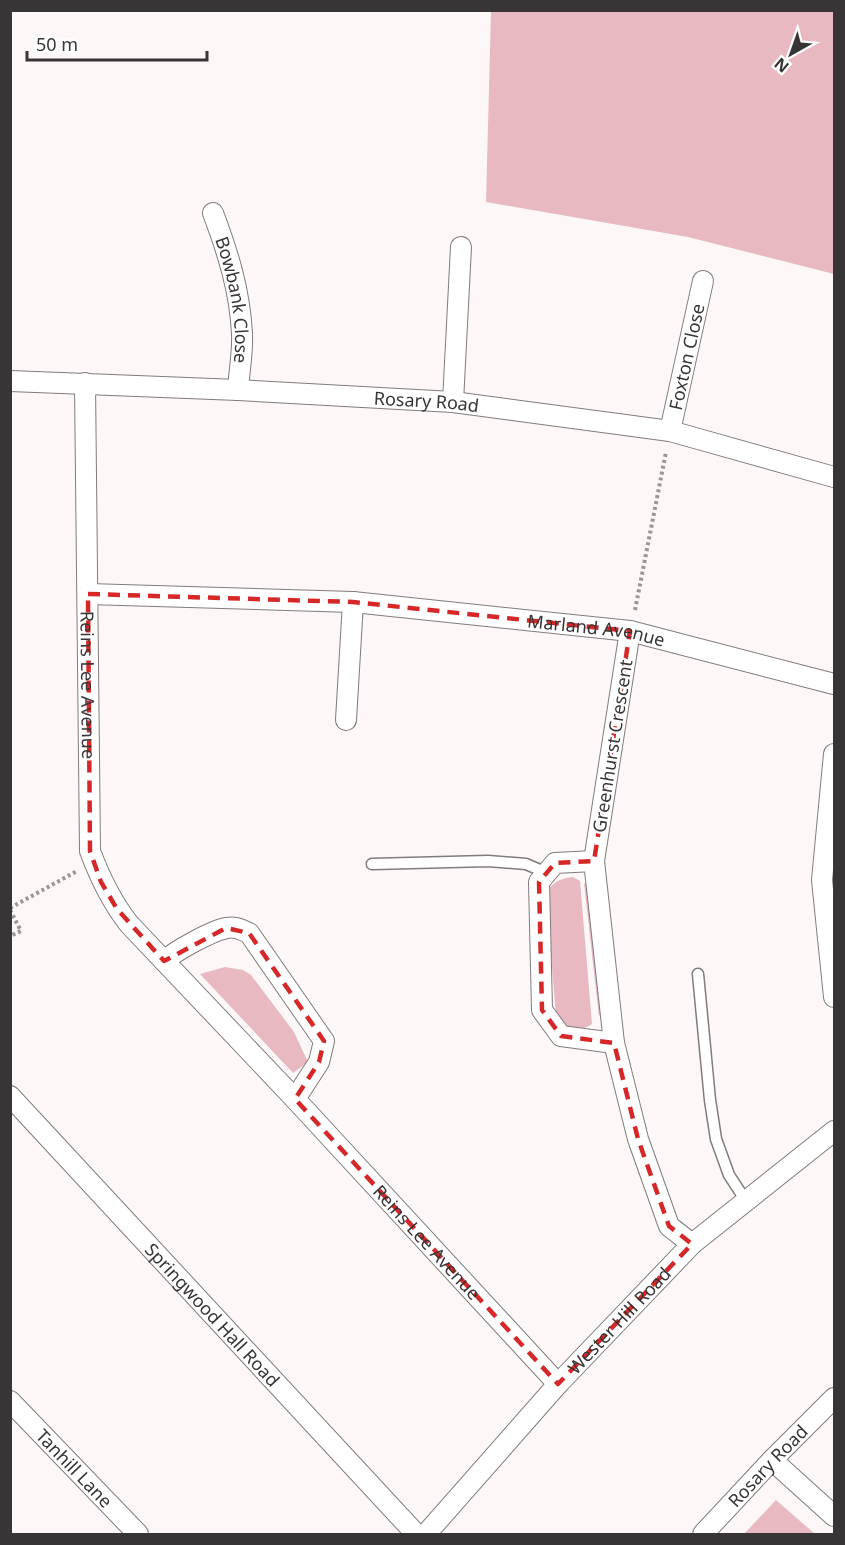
<svg xmlns="http://www.w3.org/2000/svg" width="845" height="1545" viewBox="0 0 845 1545" font-family="'Noto Sans',sans-serif">
	<rect width="100%" height="100%" fill="#fdf7f8"/>
	<path fill="#e9b9c2" d="M491 11H834V274L688 237 486 202Z
		M573 877 580 881 592 1024C579 1033 565 1029 556 1016L546 894C552 882 559 879 573 877Z
		M584 883 590 887 602 1009 599 1017Z
		M225 967 243 970 251 975 294 1032 308 1062 293 1073 200 974Z
		M776 1500 815 1534H744Z"/>
	<g fill="none" stroke-linecap="round" stroke-linejoin="round">
		<defs>
			<path id="lane" d="M372 864 488 861 526 864 547 873
				M698 974 710 1100 716 1139 729 1175 746 1201"/>
			<g id="street">
				<path id="s1" d="M213 213C228 253 240 291 242 334 243 352 239 372 238 390"/>
				<path id="s2" d="M10 381 238 390 453 402 670 431 834 477"/>
				<path id="s3" d="M85 383 90 851C100 878 111 901 129 924L295 1099 558 1384"/>
				<path d="M453 402 461 247"/>
				<path id="s4" d="M670 431 703 281"/>
				<path id="s5" d="M88 594 353 602 630 631 834 684"/>
				<path d="M630 631 594 861 614 1043 638 1139 669 1226 692 1244"/>
				<path d="M346 720 353 602"/>
				<path d="M834 754 822 880 834 997"/>
				<path d="M594 861 555 863 539 882 542 1010 561 1036 614 1043"/>
				<path d="M164 961C175 951 213 930 227 928 235 926 242 930 249 933L324 1041 319 1062 295 1099"/>
				<path id="s6" d="M10 1096 416 1534"/>
				<path id="s7" d="M10 1401 138 1534"/>
				<path d="M772 1460 834 1516"/>
				<path id="s8" d="M426 1534 558 1384 692 1244 834 1131"/>
				<path id="s9" d="M703 1534 772 1460 834 1398"/>
			</g>
		</defs>
		<use href="#lane" stroke="#817b7c" stroke-width="13"/>
		<use href="#street" stroke="#817b7c" stroke-width="22"/>
		<path stroke="#9a9596" stroke-width="4" stroke-dasharray="3 3" stroke-linecap="butt" d="M635 610 666 452
			M10 908 77 871
			M10 910 21 931 10 936"/>
		<use href="#lane" stroke="#fff" stroke-width="10"/>
		<use href="#street" stroke="#fff" stroke-width="20"/>
	</g>
	<path fill="none" stroke="#d62828" stroke-width="4.5" stroke-dasharray="12 8" stroke-linejoin="round" d="M88 594 353 602 630 631 594 861 555 863 539 882 542 1010 561 1036 614 1043 638 1139 669 1226 692 1244 558 1384 295 1099 319 1062 324 1041 249 933 226 928 164 961 117 909 101 882 90 851Z"/>
	<g text-anchor="middle" dominant-baseline="central" stroke-width="4.5" stroke-linejoin="round" paint-order="stroke">
		<g font-size="18" fill="#383536" stroke="#fff">
			<text stroke="none"><textPath href="#s1" startOffset="90">Bowbank Close</textPath></text>
			<text stroke="none"><textPath href="#s4" startOffset="76">Foxton Close</textPath></text>
			<text stroke="none"><textPath href="#s2" startOffset="417">Rosary Road</textPath></text>
			<text stroke="none"><textPath href="#s5" startOffset="510">Marland Avenue</textPath></text>
			<text stroke="none"><textPath href="#s3" startOffset="302">Reins Lee Avenue</textPath></text>
			<text transform="translate(612 746) rotate(-81)">Greenhurst Crescent</text>
			<text stroke="none"><textPath href="#s3" startOffset="987">Reins Lee Avenue</textPath></text>
			<text stroke="none"><textPath href="#s6" startOffset="298">Springwood Hall Road</textPath></text>
			<text stroke="none"><textPath href="#s8" startOffset="288">Wester Hill Road</textPath></text>
			<text stroke="none"><textPath href="#s9" startOffset="94">Rosary Road</textPath></text>
			<text stroke="none"><textPath href="#s7" startOffset="93">Tanhill Lane</textPath></text>
		</g>
	</g>
	<rect width="845" height="1545" fill="none" stroke="#383536" stroke-width="24"/>
	<g transform="translate(791 54) rotate(220)" stroke="#ffffff" stroke-width="4.5" paint-order="stroke">
	<path d="M0-4.5L10 22L0 15L-10 22Z" fill="#383536"/>
	<text y="-9" font-size="16" font-weight="bold" text-anchor="middle" fill="#383536">N</text>
	</g>
	<path d="M27 51v9h180v-9" fill="none" stroke="#383536" stroke-width="3"/>
	<text x="36" y="51" font-size="18" fill="#383536" stroke="#ffffff" stroke-width="4.5" paint-order="stroke">50 m</text>
</svg>
